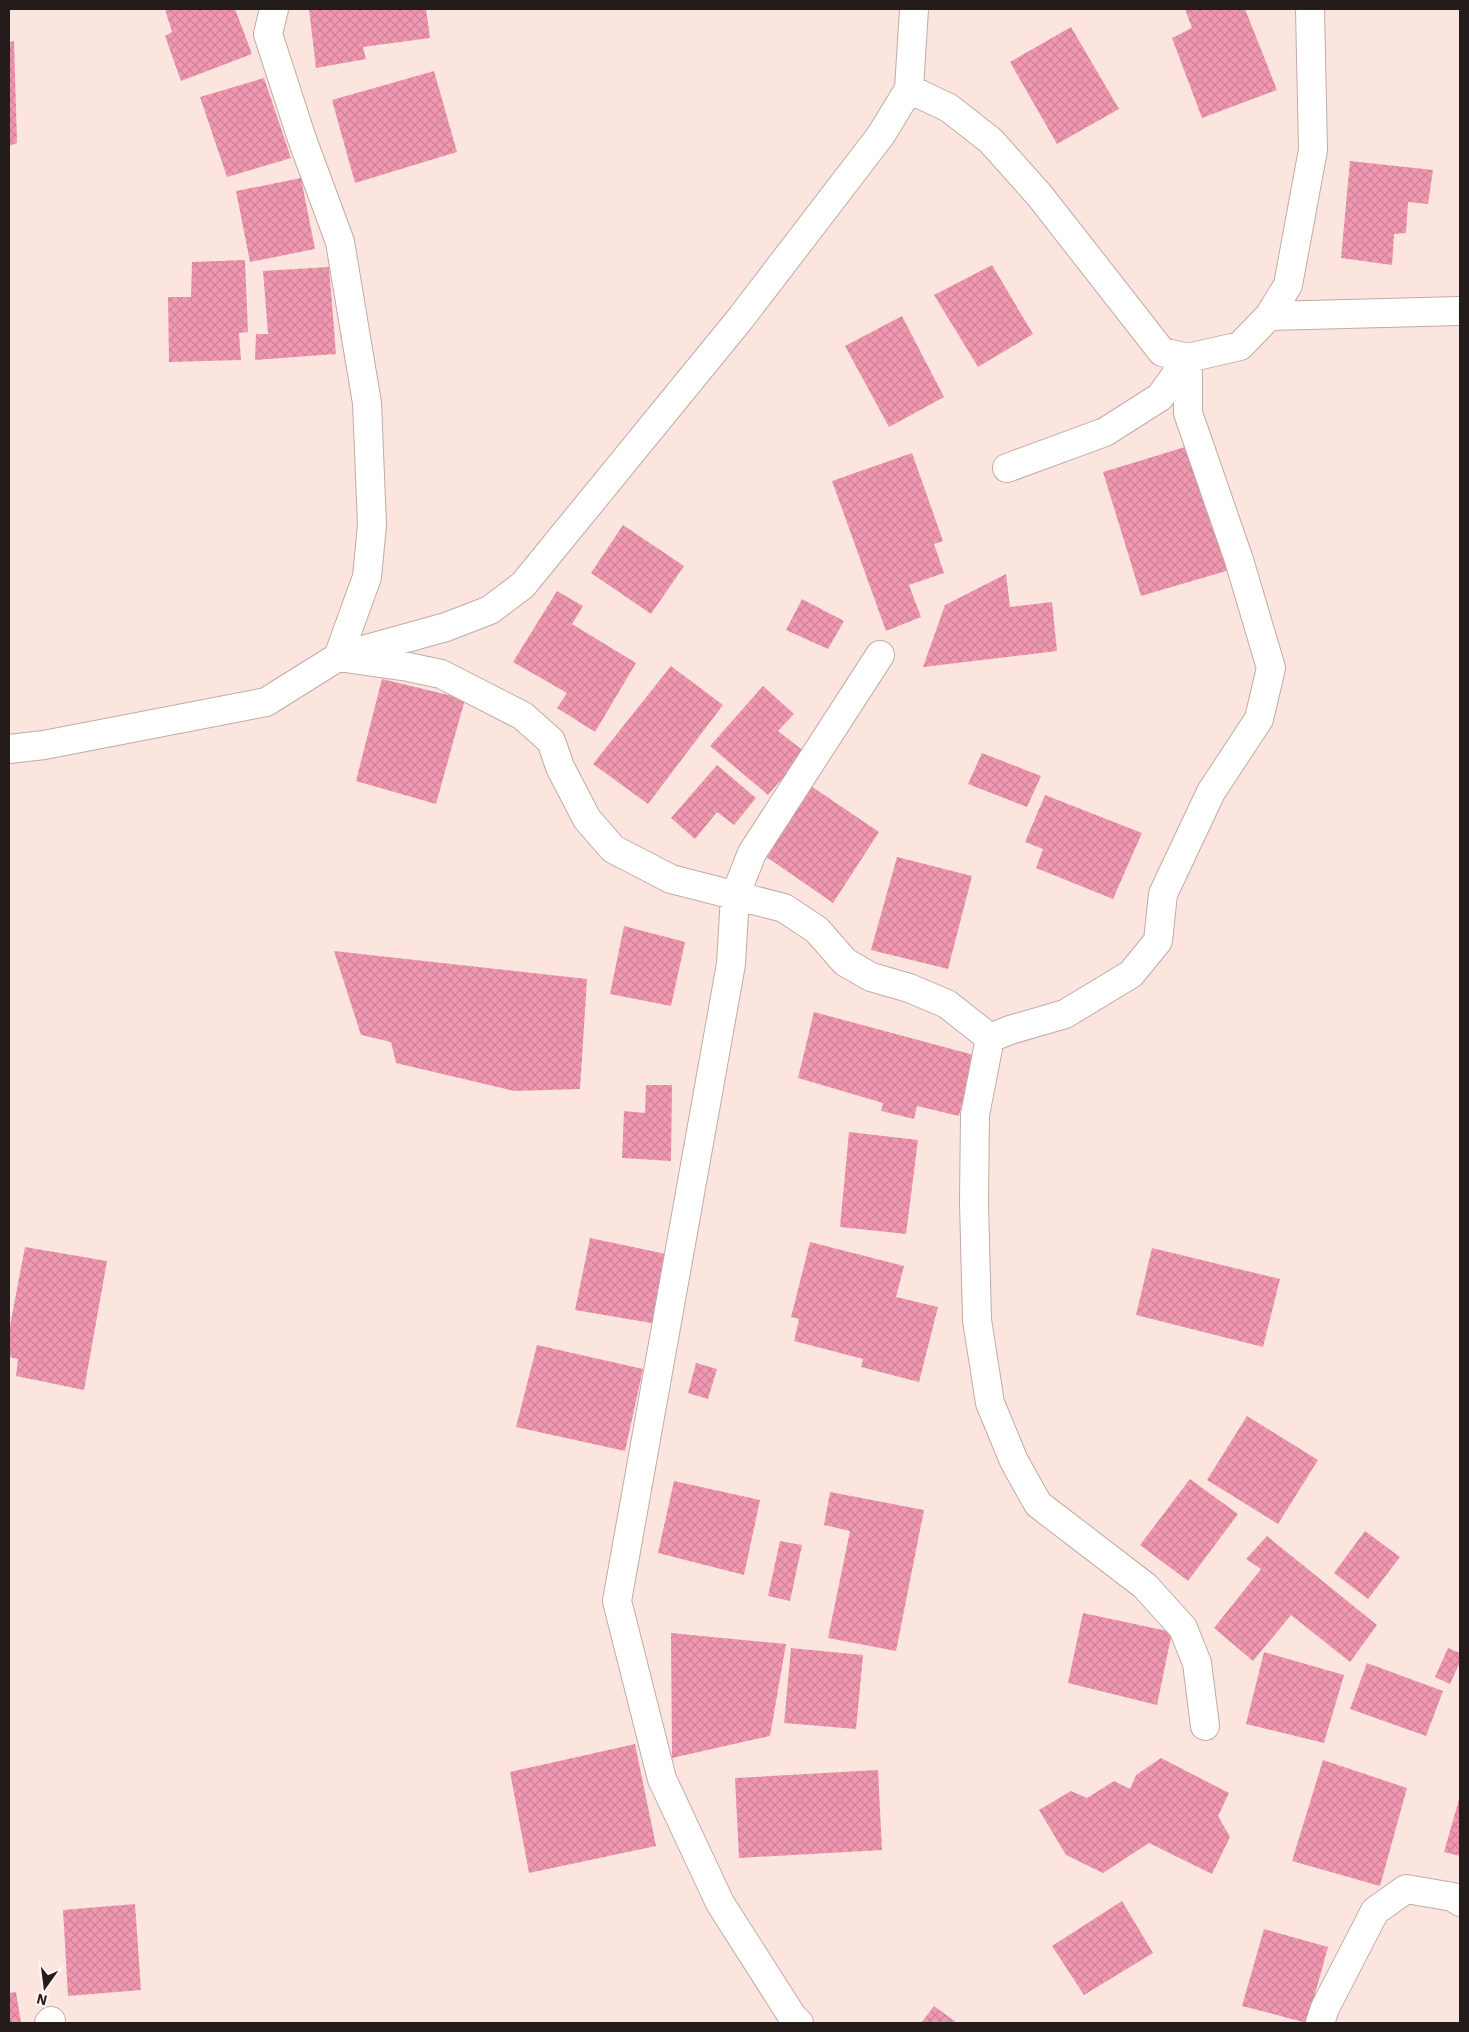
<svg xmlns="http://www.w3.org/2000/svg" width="1469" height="2032" viewBox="0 0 1469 2032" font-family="'IBM Plex Sans',sans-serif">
	<defs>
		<pattern id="building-cross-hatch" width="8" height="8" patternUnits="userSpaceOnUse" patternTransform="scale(1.25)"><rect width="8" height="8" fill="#f198b1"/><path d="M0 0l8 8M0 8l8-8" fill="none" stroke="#ce8298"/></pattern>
	</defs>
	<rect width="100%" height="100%" fill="#fce5df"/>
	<path fill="url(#building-cross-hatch)" d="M165 9H235L252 54 181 81 165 36 172 32Z
		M309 9H426L430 38 363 47 366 59 316 68Z
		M1185 9H1245L1277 90 1202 118 1172 38 1192 28Z
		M1071 27 1119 109 1057 144 1010 62Z
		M14 41 17 143 9 146V42Z
		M434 71 457 152 355 183 332 100Z
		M264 78 291 158 227 177 200 97Z
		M1350 161 1433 170 1428 204 1408 202 1406 233 1394 234 1392 265 1341 258Z
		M301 178 315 249 250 262 236 191Z
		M245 260 248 332 239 333 241 360 169 362 168 297H191L192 262Z
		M992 265 1033 334 978 367 934 295Z
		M329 267 336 354 255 360 256 334H268L263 271Z
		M902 316 944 397 889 427 845 346Z
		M1195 444 1233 569 1141 596 1103 472Z
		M912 453 943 541 934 544 944 573 909 585 921 617 886 631 832 481Z
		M623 525 684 566 651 614 591 573Z
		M1006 574 1010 607 1052 602 1057 651 923 667 945 605Z
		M557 591 583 606 572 624 636 663 595 732 557 708 567 693 513 662Z
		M802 599 844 621 828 649 786 630Z
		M671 666 723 705 648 804 593 764Z
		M382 679 465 699 436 804 356 781Z
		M763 686 794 714 778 731 805 752 768 795 710 746Z
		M982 753 1041 776 1027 807 968 784Z
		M717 765 756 798 734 825 717 812 695 839 671 818Z
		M811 786 879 832 833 903 765 856Z
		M1045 795 1142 833 1113 899 1036 868 1043 849 1025 842Z
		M897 857 972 876 948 969 871 950Z
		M624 926 685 942 671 1006 610 994Z
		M334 951 587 979 580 1089 514 1091 396 1063 391 1042 361 1035Z
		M814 1012 974 1055 959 1116 917 1106 914 1119 881 1111 883 1103 798 1078Z
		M646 1085H672L671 1161 622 1158 624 1111 645 1113Z
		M849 1132 918 1140 906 1234 840 1227Z
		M590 1238 671 1255 657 1324 575 1310Z
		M810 1242 904 1266 896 1297 938 1307 919 1382 861 1367 863 1359 794 1341 799 1319 791 1317Z
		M25 1247 107 1261 84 1390 16 1376 18 1359 9 1357V1331Z
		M1152 1248 1280 1279 1263 1347 1136 1315Z
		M537 1345 643 1369 625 1451 516 1427Z
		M696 1363 717 1369 708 1399 688 1393Z
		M1247 1416 1318 1460 1278 1524 1207 1480Z
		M1190 1479 1238 1514 1188 1581 1140 1545Z
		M674 1481 760 1500 744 1575 658 1553Z
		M830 1492 924 1510 896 1651 828 1638 850 1531 824 1525Z
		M1365 1531 1400 1557 1368 1599 1334 1573Z
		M1267 1536 1377 1625 1350 1662 1291 1615 1253 1661 1214 1628 1261 1569 1246 1559Z
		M780 1541 802 1545 790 1601 768 1596Z
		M1083 1613 1172 1632 1157 1705 1068 1683Z
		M671 1633 786 1644 770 1736 672 1758Z
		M791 1648 863 1655 856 1729 784 1723Z
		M1448 1648 1460 1653V1662L1450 1684 1435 1677Z
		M1264 1652 1344 1675 1324 1743 1246 1724Z
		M1367 1663 1443 1691 1426 1736 1350 1709Z
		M635 1744 656 1846 529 1873 510 1772Z
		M1161 1758 1229 1793 1218 1816 1230 1837 1212 1874 1149 1843 1103 1873 1066 1855 1039 1810 1071 1791 1087 1798 1114 1781 1130 1789 1136 1775Z
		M1323 1760 1407 1788 1380 1886 1292 1861Z
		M878 1770 882 1850 739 1858 735 1778Z
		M1460 1796V1856L1444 1852Z
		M1122 1901 1153 1953 1084 1995 1052 1946Z
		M135 1904 141 1990 68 1996 63 1910Z
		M1264 1929 1328 1947 1307 2023 1242 2006Z
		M16 1992 21 2023H9V1993Z
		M934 2006 957 2023H921Z"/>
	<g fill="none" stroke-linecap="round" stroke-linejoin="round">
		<defs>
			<path id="minor" d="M274 9 268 34 302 139 340 242 367 403 372 525 367 577 338 657
				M909 89 949 108 991 141 1040 196 1162 352 1188 358 1240 346 1269 316 1288 285 1313 150 1310 9
				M1269 316 1460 311
				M1007 468 1105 432 1160 397 1188 358
				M338 657 408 667 441 674 523 716 551 741 560 767 587 819 613 849 671 879 784 908 817 930 845 962 871 977 909 988 947 1004 990 1038 975 1115 974 1202 977 1320 990 1403 1014 1461 1038 1504 1145 1586 1183 1628 1197 1663 1205 1726
				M9 749 44 745 266 702 338 657 446 627 490 610 523 585 740 319 881 135 909 89 914 9
				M990 1038 1010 1030 1065 1014 1131 974 1158 941 1163 894 1211 792 1259 719 1271 668 1239 560 1188 413V358
				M49 2023 51 2021
				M799 2023 792 2016 720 1903 662 1779 617 1601 731 964 735 896 752 853 880 655
				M1320 2023 1325 2008 1375 1911 1406 1889 1453 1897 1460 1902"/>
		</defs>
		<use href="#minor" stroke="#c0aba5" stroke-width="30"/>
		<use href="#minor" stroke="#fff" stroke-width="28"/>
	</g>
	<rect width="1469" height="2032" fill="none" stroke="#241c1a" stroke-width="20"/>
	<g transform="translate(45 1987) rotate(194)" stroke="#fff6f3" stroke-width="4" paint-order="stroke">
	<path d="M0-4L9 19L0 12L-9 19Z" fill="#241c1a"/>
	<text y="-8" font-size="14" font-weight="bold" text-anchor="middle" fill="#241c1a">N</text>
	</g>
</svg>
